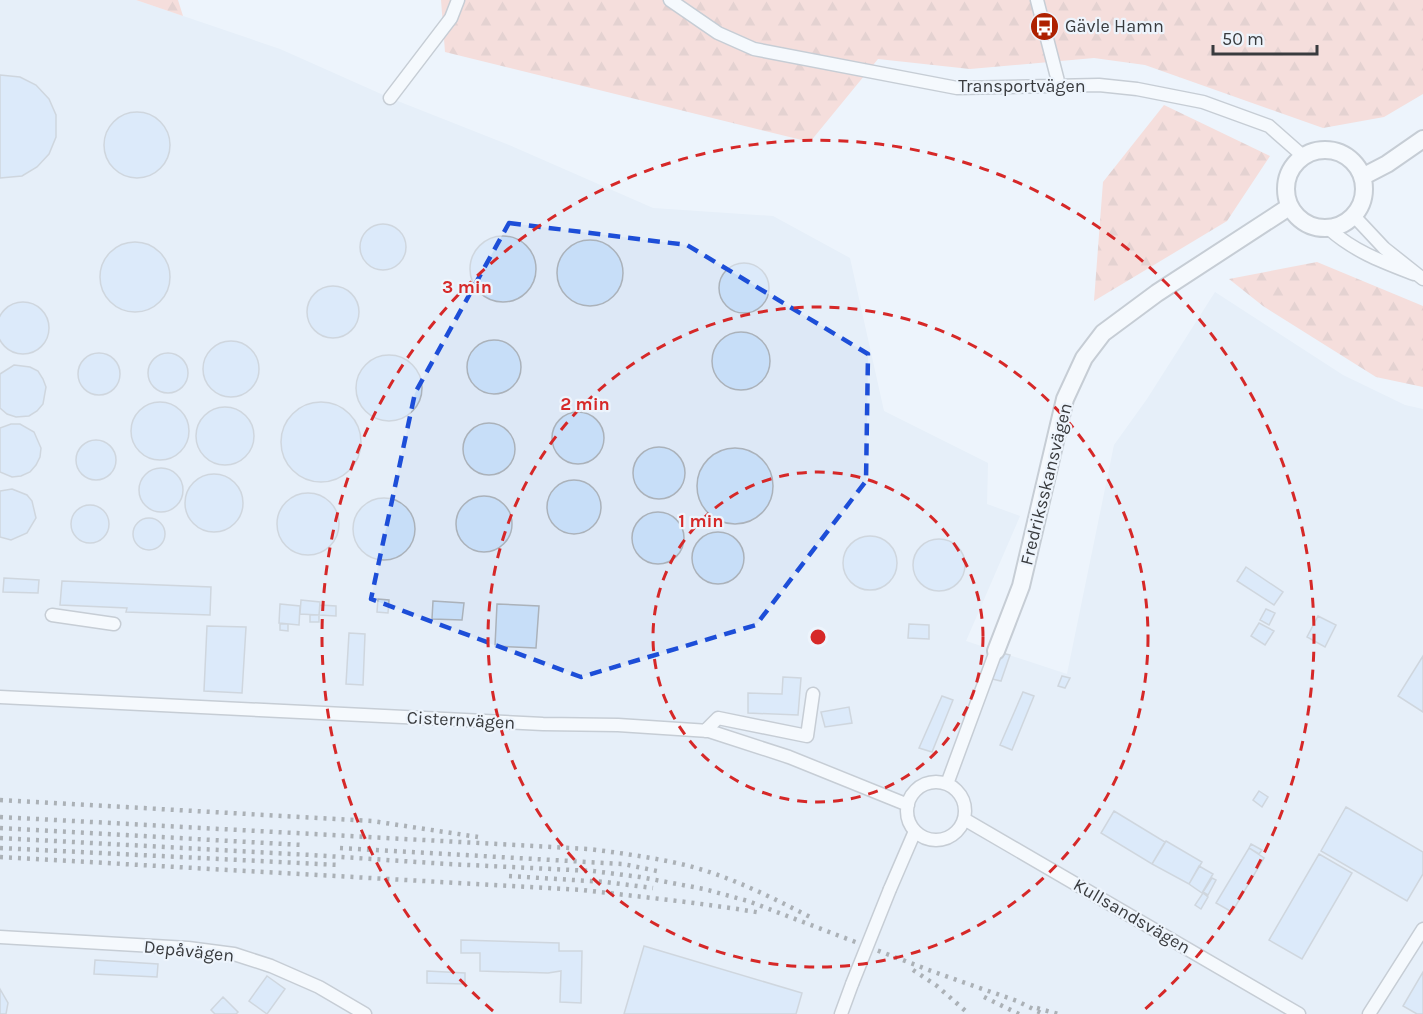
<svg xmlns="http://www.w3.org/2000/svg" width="1423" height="1014" viewBox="0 0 1423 1014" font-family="Karla,sans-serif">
	<defs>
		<pattern id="forest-firs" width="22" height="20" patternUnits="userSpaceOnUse" patternTransform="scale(1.5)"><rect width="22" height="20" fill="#fec3b6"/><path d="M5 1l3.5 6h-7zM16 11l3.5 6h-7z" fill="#daa89e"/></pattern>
	</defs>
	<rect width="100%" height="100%" fill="#edf4fc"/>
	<path fill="#dde8f6" d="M0 0H136L280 49 390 98 509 145 653 208 773 216 850 258 884 411 988 463 987 504 1020 516 966 641 1067 674 1114 445 1147 399 1215 292 1343 375 1405 405 1423 409V1014H0Z"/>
	<path fill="url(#forest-firs)" d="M136 0H178L183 16Z
		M441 0H1423V94L1384 117 1323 128 1145 65 1094 58 970 69 878 59 810 142 445 52Z
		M1164 105 1270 156 1227 221 1094 301 1103 182Z
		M1317 262 1423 306V387L1376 377 1263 306 1229 279Z"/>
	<path fill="#c7def8" stroke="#abb2ba" stroke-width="1.5" d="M0 75 20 77 36 85 49 99 56 115V137L49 154 37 167 22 176 0 178Z
		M104 145a33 33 0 1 1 66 0a33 33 0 1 1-66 0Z
		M360 247a23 23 0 1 1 46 0a23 23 0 1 1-46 0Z
		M470 269a33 33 0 1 1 66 0a33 33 0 1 1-66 0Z
		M557 273a33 33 0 1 1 66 0a33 33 0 1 1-66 0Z
		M100 277a35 35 0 1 1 70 0a35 35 0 1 1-70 0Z
		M719 288a25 25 0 1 1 50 0a25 25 0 1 1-50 0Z
		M307 312a26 26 0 1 1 52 0a26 26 0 1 1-52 0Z
		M-3 328a26 26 0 1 1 52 0a26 26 0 1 1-52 0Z
		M712 361a29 29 0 1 1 58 0a29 29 0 1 1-58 0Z
		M467 367a27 27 0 1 1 54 0a27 27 0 1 1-54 0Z
		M203 369a28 28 0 1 1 56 0a28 28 0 1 1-56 0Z
		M78 374a21 21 0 1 1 42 0a21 21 0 1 1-42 0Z
		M148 373a20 20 0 1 1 40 0a20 20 0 1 1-40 0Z
		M356 388a33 33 0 1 1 66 0a33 33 0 1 1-66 0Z
		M14 365 30 367 38 371 43 379 46 387 43 404 37 411 29 416 16 417 7 414 0 408V374Z
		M281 442a40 40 0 1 1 80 0a40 40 0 1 1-80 0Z
		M131 431a29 29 0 1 1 58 0a29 29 0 1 1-58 0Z
		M196 436a29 29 0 1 1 58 0a29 29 0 1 1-58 0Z
		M552 438a26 26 0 1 1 52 0a26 26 0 1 1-52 0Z
		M463 449a26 26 0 1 1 52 0a26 26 0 1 1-52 0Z
		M11 424H20L34 432 41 448 40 457 36 465 30 472 21 476 12 477 0 472V428Z
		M76 460a20 20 0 1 1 40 0a20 20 0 1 1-40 0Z
		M633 473a26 26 0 1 1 52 0a26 26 0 1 1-52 0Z
		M697 486a38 38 0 1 1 76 0a38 38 0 1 1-76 0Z
		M139 490a22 22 0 1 1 44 0a22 22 0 1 1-44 0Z
		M185 503a29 29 0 1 1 58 0a29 29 0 1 1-58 0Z
		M547 507a27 27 0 1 1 54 0a27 27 0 1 1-54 0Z
		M12 489 27 495 32 501 36 518 27 533 11 540 0 537V491Z
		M277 524a31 31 0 1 1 62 0a31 31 0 1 1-62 0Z
		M456 524a28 28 0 1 1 56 0a28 28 0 1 1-56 0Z
		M353 529a31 31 0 1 1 62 0a31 31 0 1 1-62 0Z
		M71 524a19 19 0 1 1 38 0a19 19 0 1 1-38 0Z
		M632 538a26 26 0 1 1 52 0a26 26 0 1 1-52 0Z
		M133 534a16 16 0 1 1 32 0a16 16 0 1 1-32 0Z
		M692 558a26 26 0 1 1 52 0a26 26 0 1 1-52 0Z
		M843 563a27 27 0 1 1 54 0a27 27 0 1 1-54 0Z
		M913 565a26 26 0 1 1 52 0a26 26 0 1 1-52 0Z
		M1246 567 1283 592 1274 605 1237 581Z
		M4 578 39 580 38 593 3 592Z
		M62 581 211 587 210 615 126 612 127 608 60 605Z
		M378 599 389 600 388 613 377 612Z
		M301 600 320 602 319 615 300 614Z
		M433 601 464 603 462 620 432 619Z
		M280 604 300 606 299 625 279 623Z
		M497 604 539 606 536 648 495 646Z
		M320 605 336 606V616L319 615Z
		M1266 609 1275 613 1269 625 1260 620Z
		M310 615H319V622H310Z
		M1318 616 1336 625 1325 647 1307 637Z
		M1259 623 1274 631 1265 645 1251 636Z
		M280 624H288V631L280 630Z
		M909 624 929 625V639L908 638Z
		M207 626 246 627 242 693 204 691Z
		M349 633 365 634 363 685 346 684Z
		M1002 653 1010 655 1001 681 992 679Z
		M1423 656V712L1398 696Z
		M1062 676 1070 678 1065 688 1058 686Z
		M783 677 801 678 798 715 748 713V693L782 694Z
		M1023 692 1034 696 1012 750 1000 745Z
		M942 696 953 700 932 752 919 748Z
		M849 707 852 723 825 727 821 712Z
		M1259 791 1268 797 1262 807 1253 800Z
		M1346 807 1423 852V874L1407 901 1321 851Z
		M1114 811 1165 842 1152 864 1101 833Z
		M1166 841 1202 862 1189 884 1152 864Z
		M1251 844 1262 850 1259 854 1249 848Z
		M1249 848 1264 858 1232 912 1216 903Z
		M1319 854 1352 873 1302 959 1269 940Z
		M1199 866 1213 874 1202 893 1189 884Z
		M1212 878 1216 880 1208 895 1203 892Z
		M1203 893 1208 897 1201 909 1195 905Z
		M461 940 559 943V951H582L581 1003 560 1002 561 971 548 973 480 971V953H461Z
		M644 946 802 993 796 1014H624Z
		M95 960 158 964 157 977 94 974Z
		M427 971 465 973V984L427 983Z
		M1423 972V1014H1417L1403 1006Z
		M267 976 285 989 267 1014 249 1001Z
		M0 989 8 1003 6 1014H0Z
		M223 997 238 1012 236 1014H215L211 1010Z"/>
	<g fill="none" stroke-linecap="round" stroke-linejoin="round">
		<defs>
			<path id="minor" d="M670 0 718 33 754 49 957 88 1099 85 1137 89 1203 102 1269 126 1303 156
				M1037 0 1059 85
				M390 98 451 18 458 0
				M1354 216 1384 248 1423 279
				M1329 229C1355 252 1383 262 1414 274
				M52 615 114 624
				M0 697 543 724 618 725 709 731 789 757 908 805
				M705 731 718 718 807 736 813 694
				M907 811a29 29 0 1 1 58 0a29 29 0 1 1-58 0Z
				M947 784 996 651
				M964 819 1299 1014
				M890 889 915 831
				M0 937 188 948 234 954 271 966 319 987 365 1014
				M841 1014 852 984
				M1369 1014 1423 929"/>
			<path id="secondary" d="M1286 189a39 39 0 1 1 78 0a39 39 0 1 1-78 0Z
				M1362 177 1387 164 1423 139
				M996 651 1021 586 1065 399 1084 358 1103 333 1157 293 1289 207"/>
		</defs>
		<use href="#minor" stroke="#989ea6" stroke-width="15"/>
		<use href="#secondary" stroke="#989ea6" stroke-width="20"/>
		<use href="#minor" stroke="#fff" stroke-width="12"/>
		<use href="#secondary" stroke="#fff" stroke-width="16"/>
		<path stroke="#5c5f63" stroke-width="4.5" stroke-dasharray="3 6" stroke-linecap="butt" d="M0 800 372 821 478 837
			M0 817 589 849C620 853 650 857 681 864 728 875 771 897 814 919
			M0 828 302 845
			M0 838 311 855 448 864 593 871 640 877 704 889 748 901 934 972 1017 1001 1043 1014
			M0 848 339 865
			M340 848 623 864 657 871
			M0 857 582 890C642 897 703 903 762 913
			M509 876 605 882 653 888
			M913 970 937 986 969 1014
			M984 997 1019 1014
			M1037 1008 1058 1014"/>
		<defs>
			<path id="minor-bridge" d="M852 984 890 889"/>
		</defs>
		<use href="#minor-bridge" stroke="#989ea6" stroke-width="15" stroke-linecap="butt"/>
		<use href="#minor-bridge" stroke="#fff" stroke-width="12"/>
	</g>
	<path d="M0 0H1423V1014H0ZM509 223 687 245 868 354 866 481 756 625 581 677 371 599 415 393Z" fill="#edf4fc" fill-opacity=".55" fill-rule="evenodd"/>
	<path fill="none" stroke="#1d4ed8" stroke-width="4.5" stroke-dasharray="12 8" stroke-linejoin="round" d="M509 223 687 245 868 354 866 481 756 625 581 677 371 599 415 393Z"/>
	<g fill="none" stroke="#d62828" stroke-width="3" stroke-dasharray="10 8">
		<circle cx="818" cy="637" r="165"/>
		<circle cx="818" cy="637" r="330"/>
		<path d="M493 1011A496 496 0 1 1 1143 1011"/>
	</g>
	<defs>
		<symbol id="bus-disc" viewBox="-11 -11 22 22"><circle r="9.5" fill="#ae2101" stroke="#edf4fc"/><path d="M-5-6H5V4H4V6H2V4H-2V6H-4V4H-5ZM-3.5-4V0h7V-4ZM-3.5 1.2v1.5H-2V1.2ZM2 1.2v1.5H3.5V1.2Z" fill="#fff"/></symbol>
	</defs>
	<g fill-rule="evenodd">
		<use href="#bus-disc" x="1028" y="10" width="33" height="33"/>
	</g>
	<g text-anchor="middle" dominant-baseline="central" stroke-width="4.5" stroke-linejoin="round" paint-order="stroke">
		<g font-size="18" fill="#393b3e" stroke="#edf4fc" text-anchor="start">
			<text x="1065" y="26">Gävle Hamn</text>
		</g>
		<g font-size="18" fill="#393b3e" stroke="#edf4fc">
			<text x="1022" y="86">Transportvägen</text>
			<text transform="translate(1046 484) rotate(-76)">Fredriksskansvägen</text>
			<text transform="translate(461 720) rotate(3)">Cisternvägen</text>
			<text transform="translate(1132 916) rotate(30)">Kullsandsvägen</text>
			<text transform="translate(189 951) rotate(6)">Depåvägen</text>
		</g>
	</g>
	<circle cx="818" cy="637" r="9" fill="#d62828" stroke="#edf4fc" stroke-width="3"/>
	<g font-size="18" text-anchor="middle" font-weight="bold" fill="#d62828" stroke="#edf4fc" stroke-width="4.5" stroke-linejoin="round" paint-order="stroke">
		<text x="467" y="293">3 min</text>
		<text x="585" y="410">2 min</text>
		<text x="701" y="527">1 min</text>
	</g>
	<path d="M1213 45v9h104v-9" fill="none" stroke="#393b3e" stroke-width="3"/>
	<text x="1222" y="45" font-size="18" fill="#393b3e" stroke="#edf4fc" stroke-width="4.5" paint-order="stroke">50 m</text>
</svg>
